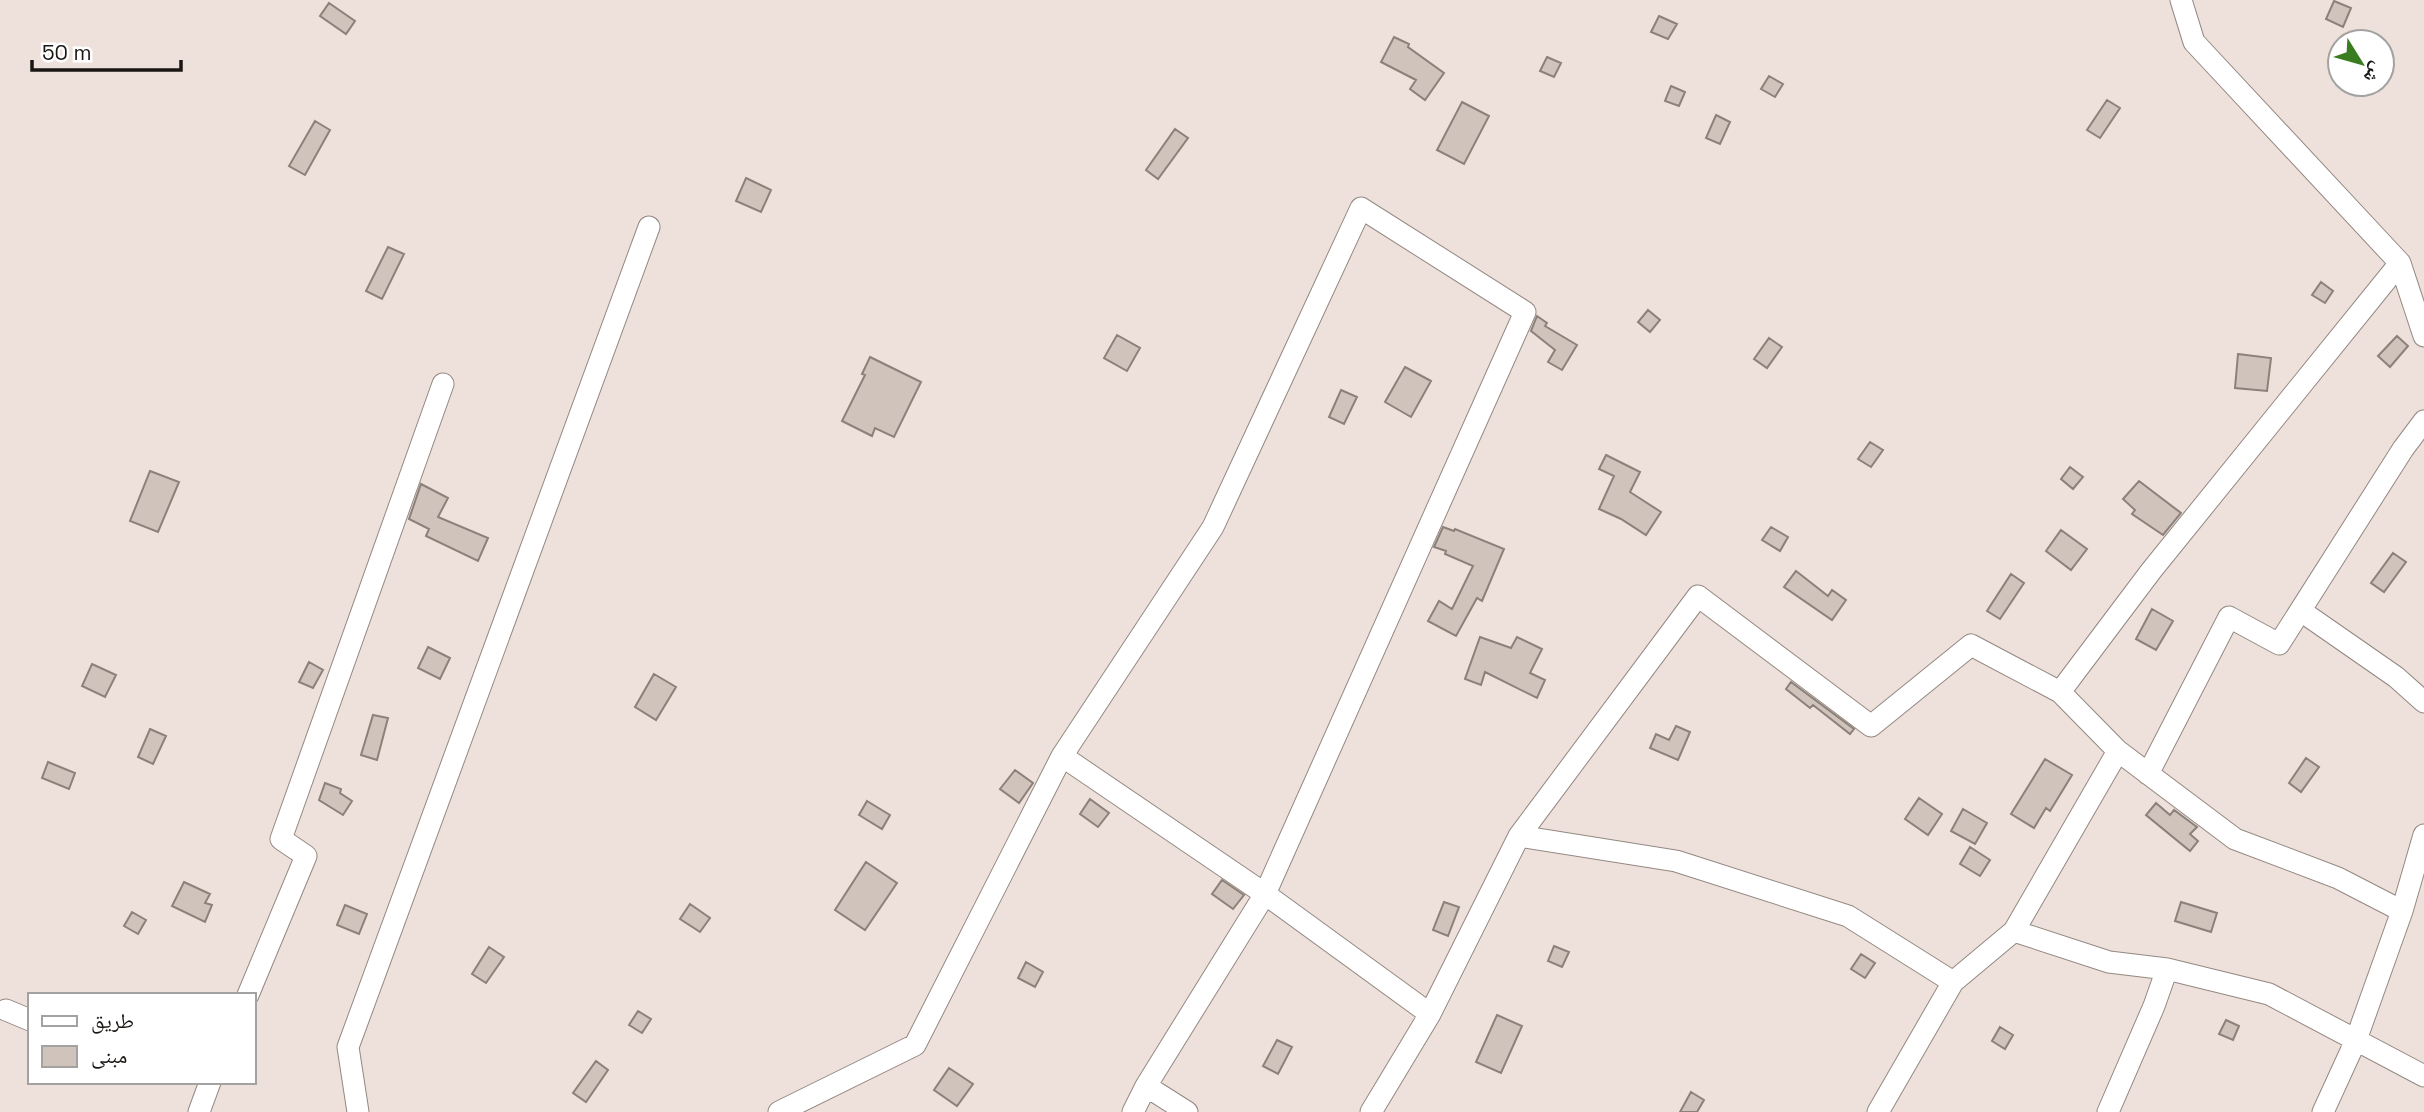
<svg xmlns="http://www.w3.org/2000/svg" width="2424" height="1112" viewBox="0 0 2424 1112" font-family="'Space Grotesk','Noto Naskh Arabic',sans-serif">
	<rect width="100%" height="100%" fill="#eee1db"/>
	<path fill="#d0c3bc" stroke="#8c807a" stroke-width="2" d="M2334 1 2351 8 2343 27 2326 19Z
		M329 3 355 21 346 34 320 16Z
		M1659 16 1677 24 1668 39 1651 32Z
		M1394 37 1409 44 1408 47 1444 73 1425 100 1410 89 1416 80 1381 62Z
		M1547 57 1561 63 1554 77 1540 71Z
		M1769 76 1783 84 1775 97 1761 89Z
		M1671 86 1685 92 1679 106 1665 101Z
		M2107 100 2120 108 2100 138 2087 130Z
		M1462 102 1489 116 1464 164 1437 150Z
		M1716 115 1730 122 1720 144 1706 138Z
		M315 121 330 130 305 175 289 166Z
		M1175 129 1188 138 1158 179 1146 170Z
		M746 178 771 190 761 212 736 201Z
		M388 247 404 254 382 299 366 291Z
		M2321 282 2333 291 2325 303 2312 295Z
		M1648 310 1660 320 1650 332 1638 322Z
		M1537 316 1547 323 1545 326 1577 345 1562 370 1548 362 1555 350 1531 331Z
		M1117 335 1140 348 1127 371 1104 358Z
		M2397 336 2408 346 2390 367 2378 356Z
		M1769 338 1782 347 1767 368 1754 359Z
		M2238 354 2271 358 2267 391 2235 388Z
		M870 357 921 382 894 437 875 428 872 436 842 421 865 375 862 374Z
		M1405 367 1431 381 1411 417 1385 402Z
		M1341 390 1357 397 1344 424 1329 417Z
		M1870 442 1883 450 1871 467 1858 459Z
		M1606 455 1640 472 1630 492 1661 512 1646 535 1621 519 1599 509 1614 476 1599 469Z
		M2070 467 2083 477 2073 489 2061 479Z
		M150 471 179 482 158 532 130 521Z
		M2139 481 2181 513 2163 535 2132 514 2135 510 2123 499Z
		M421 484 448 498 438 517 488 538 478 561 426 536 429 529 409 519Z
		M1443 527 1454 531 1455 529 1504 549 1482 601 1477 598 1456 636 1428 621 1439 601 1452 609 1473 566 1445 554 1446 551 1434 547Z
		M1771 527 1788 537 1780 551 1762 540Z
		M2061 530 2087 549 2071 570 2046 551Z
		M2393 553 2406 562 2384 592 2371 583Z
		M1796 571 1828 596 1832 590 1846 600 1832 620 1784 587Z
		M2011 574 2024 583 2000 619 1987 611Z
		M2152 609 2173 621 2156 650 2136 639Z
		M1480 637 1511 648 1517 637 1542 649 1530 673 1545 680 1537 698 1485 672 1481 685 1465 679Z
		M428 647 450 658 440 679 418 668Z
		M309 662 323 670 313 688 299 682Z
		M92 664 116 675 105 697 82 686Z
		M654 674 676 687 656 720 635 707Z
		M1791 682 1854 729 1850 734 1813 705 1810 708 1786 689Z
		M373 715 388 718 377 760 361 755Z
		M1676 726 1690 732 1678 760 1650 748 1656 734 1669 740Z
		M150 729 166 736 153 764 138 757Z
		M2306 758 2319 767 2301 792 2289 783Z
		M2045 759 2072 775 2050 811 2046 808 2034 828 2011 814Z
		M48 762 75 773 69 789 42 778Z
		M1015 770 1033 783 1019 803 1000 789Z
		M325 783 341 789 340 793 352 801 343 815 319 800Z
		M1919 798 1942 814 1928 835 1905 819Z
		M1090 799 1109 813 1098 827 1080 814Z
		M867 801 890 815 882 829 859 815Z
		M2156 803 2170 815 2174 810 2197 827 2190 834 2198 841 2190 851 2146 815Z
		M1963 809 1987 823 1975 844 1951 831Z
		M1970 847 1990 860 1980 876 1960 864Z
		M866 862 897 883 865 930 835 910Z
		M1222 880 1244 895 1233 909 1212 894Z
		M184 882 210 894 205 903 212 905 205 922 172 906Z
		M1444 902 1459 907 1448 936 1433 930Z
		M2181 902 2217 913 2211 932 2175 921Z
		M690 904 710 918 700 932 680 919Z
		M345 905 367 914 359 934 337 925Z
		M132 912 146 920 138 934 124 926Z
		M1554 946 1569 952 1562 967 1548 961Z
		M489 947 504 957 486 983 472 974Z
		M1861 954 1875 963 1865 978 1851 969Z
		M1026 962 1043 972 1035 987 1018 978Z
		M638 1011 651 1019 642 1033 629 1025Z
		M1497 1015 1522 1026 1501 1073 1476 1062Z
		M2226 1020 2239 1026 2233 1040 2219 1034Z
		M2000 1027 2013 1035 2005 1049 1992 1041Z
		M1277 1040 1292 1047 1278 1074 1263 1066Z
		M596 1061 608 1070 586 1102 573 1093Z
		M949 1068 973 1084 957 1106 934 1090Z
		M1691 1092 1704 1100 1697 1112H1680Z"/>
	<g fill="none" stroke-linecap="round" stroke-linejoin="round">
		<defs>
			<path id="minor" d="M2181 0 2194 42 2400 263 2424 336
				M2301 611 2396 677 2424 702
				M2060 692 2151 571 2400 263
				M1062 756 1265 894 1430 1014
				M2148 774 2229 617 2279 644 2403 449 2424 421
				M1519 836 1676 861 1848 916 1953 982
				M2014 931 2109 962 2167 969 2269 994 2424 1076
				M248 995 306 856 281 839 443 384
				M6 1010 30 1020
				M1146 1086 1187 1112
				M199 1112 210 1082
				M358 1112 348 1047 649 227
				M779 1112 915 1045 1062 756 1213 527 1361 208 1525 312 1265 894 1146 1086 1133 1112
				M1371 1112 1430 1014 1519 836 1698 596 1871 726 1971 645 2060 692 2118 751 2235 839 2338 878 2402 911 2424 835
				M1878 1112 1953 982 2014 931 2118 751
				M2108 1112 2154 1006 2167 969
				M2323 1112 2356 1040 2402 911"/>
		</defs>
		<use href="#minor" stroke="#948882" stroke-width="23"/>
		<use href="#minor" stroke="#fff" stroke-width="21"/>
	</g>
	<rect x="28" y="993" width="228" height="91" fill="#ffffff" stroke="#a3a2a1" stroke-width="2"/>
	<rect x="42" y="1016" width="35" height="10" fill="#ffffff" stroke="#a3a2a1" stroke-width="2"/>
	<text x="91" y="1028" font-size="21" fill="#1a1613">طريق</text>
	<rect x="42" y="1046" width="35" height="21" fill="#d0c3bc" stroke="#a3a2a1" stroke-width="2"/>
	<text x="91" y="1063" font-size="21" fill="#1a1613">مبنى</text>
	<g transform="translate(2361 63) rotate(127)"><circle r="33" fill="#ffffff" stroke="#a3a2a1" stroke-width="2"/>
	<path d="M0-5L12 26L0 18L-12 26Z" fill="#397d20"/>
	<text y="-10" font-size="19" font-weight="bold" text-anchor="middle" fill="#1a1613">ش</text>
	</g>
	<path d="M32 60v10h149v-10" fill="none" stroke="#1a1613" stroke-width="3.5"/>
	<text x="42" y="60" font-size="21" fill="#1a1613" stroke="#ffffff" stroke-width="5" paint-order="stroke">50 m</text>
</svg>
